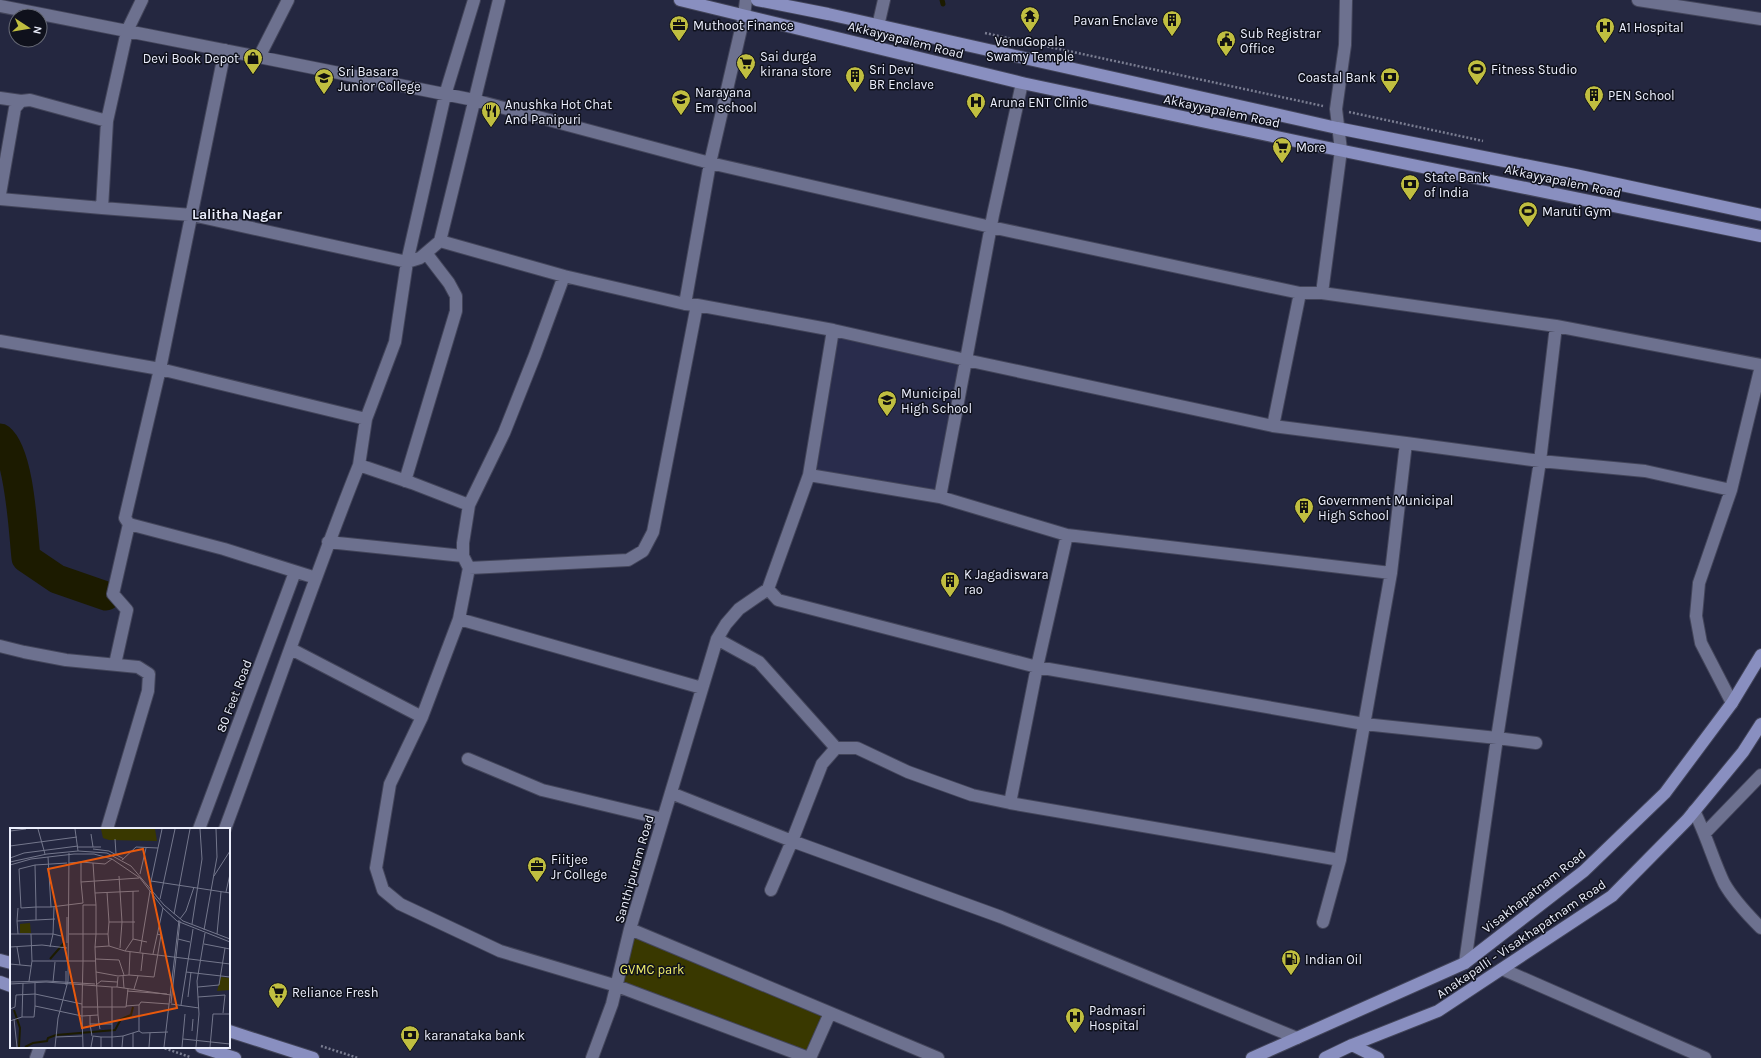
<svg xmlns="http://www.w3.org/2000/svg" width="1761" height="1058" viewBox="0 0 1761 1058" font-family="Karla,sans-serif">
	<rect width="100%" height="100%" fill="#242740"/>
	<path fill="#292c4c" d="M837 337 959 365 935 492 817 470Z"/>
	<path fill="#393800" d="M630 929 830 1013 810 1058 617 986Z"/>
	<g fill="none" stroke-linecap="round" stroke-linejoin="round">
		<path stroke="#1c1b00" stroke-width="5" d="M942 0 943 4"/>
		<path stroke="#1c1b00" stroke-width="29" d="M0 438C20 454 23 531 26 558L57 579 106 596"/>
		<defs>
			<path id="minor" d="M288 0 259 57 127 31 107 121 102 208 192 215 407 262 420 258 440 241 499 0
				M746 0 744 16 710 163 991 227 1300 293
				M1346 0 1345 45 1336 109 1341 150 1322 293 1556 326 1540 461 1497 738 1465 963
				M1638 0 1761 19
				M0 6 127 31 142 0
				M878 26 884 0
				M225 50 160 369 366 419 395 342 407 262 445 95 474 0
				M259 57 474 100 710 163 685 304
				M1022 83 993 215 966 360 1273 426 1300 293H1322
				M0 98 21 101
				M0 194 15 108 21 101 30 100 107 121
				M0 199 102 208
				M440 241 564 276 535 355 504 433 469 505 463 543V556L469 568 459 619 702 688
				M564 276 685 304 697 305 833 330 809 475 768 589 739 609 726 624 717 639 630 929 612 1004 592 1058
				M1556 326 1761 365
				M833 330 966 360 940 497 1067 535 1037 667 1010 803
				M0 341 160 369 125 518 129 524 224 549 316 578
				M366 419 359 465 412 483 469 505
				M1273 426 1406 443 1391 573 1340 860 1323 922
				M1406 443 1540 461 1645 471 1731 490 1761 366
				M809 475 940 497
				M405 481 456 311V296L449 283 426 253
				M1731 490 1699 583 1696 616 1701 643 1732 703
				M1067 535 1391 573
				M328 542 463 556
				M469 568 628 560 643 551 653 532 697 305
				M768 589 778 600 1037 667 1364 724 1497 738 1536 743
				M459 619 422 717 390 784 376 868 383 890 400 904 500 951 617 986 809 1058
				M717 639 759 662 836 748
				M0 646 24 652 66 660 138 667 149 674 148 691 107 829
				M291 649 422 717
				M115 664 127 610 113 594 129 524
				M468 759 542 790 663 819
				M671 793 792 841 1001 917 1297 1038
				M1694 811C1706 834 1713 860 1724 883 1733 899 1748 915 1761 928
				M199 829 295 572
				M225 829C270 708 311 585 359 465
				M1705 833 1761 775
				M771 890 792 841 822 764 836 748H857L908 772 972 795 1010 803 1340 860
				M630 929 938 1058
				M1502 969 1705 1058
				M36 1058 40 1047
				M810 1058 830 1013"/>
			<path id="major" d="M680 0 1022 83 1324 147 1761 236
				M757 0 828 14 1337 128 1575 175 1761 215
				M0 960 11 963
				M0 982 11 986
				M229 1031 313 1058
				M1352 1045 1378 1058
				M201 1047 235 1058
				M1252 1058 1465 963 1584 871 1665 793 1732 703 1761 655
				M1325 1058 1352 1045 1438 1011 1612 896 1687 820 1743 752 1761 724"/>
		</defs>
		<use href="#minor" stroke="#43455a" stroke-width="14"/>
		<use href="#major" stroke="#43455a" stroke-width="14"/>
		<path stroke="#7a7d91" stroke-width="2.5" stroke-dasharray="2 2" stroke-linecap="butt" d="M985 33 1323 106
			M1349 112 1483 141
			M321 1046 358 1058
			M161 1047 190 1057"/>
		<use href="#minor" stroke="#6d718f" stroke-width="12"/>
		<use href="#major" stroke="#898fc0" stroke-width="12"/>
	</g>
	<defs>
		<symbol id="temple-pin" viewBox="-11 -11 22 30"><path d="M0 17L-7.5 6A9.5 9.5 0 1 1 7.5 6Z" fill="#c0be40" stroke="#0f111c"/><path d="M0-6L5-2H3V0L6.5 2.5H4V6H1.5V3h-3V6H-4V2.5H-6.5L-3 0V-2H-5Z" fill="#111"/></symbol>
		<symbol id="building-pin" viewBox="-11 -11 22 30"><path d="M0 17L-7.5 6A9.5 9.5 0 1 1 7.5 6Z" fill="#c0be40" stroke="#0f111c"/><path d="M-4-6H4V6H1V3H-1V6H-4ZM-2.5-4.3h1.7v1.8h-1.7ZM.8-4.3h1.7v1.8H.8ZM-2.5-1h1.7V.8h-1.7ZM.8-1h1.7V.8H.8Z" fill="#111"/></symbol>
		<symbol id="office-pin" viewBox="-11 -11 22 30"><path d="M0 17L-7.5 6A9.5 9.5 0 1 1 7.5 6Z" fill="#c0be40" stroke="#0f111c"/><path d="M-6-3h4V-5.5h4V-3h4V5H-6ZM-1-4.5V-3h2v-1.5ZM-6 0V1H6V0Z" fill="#111"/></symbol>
		<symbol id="hospital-pin" viewBox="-11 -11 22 30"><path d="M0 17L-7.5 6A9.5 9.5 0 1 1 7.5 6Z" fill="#c0be40" stroke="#0f111c"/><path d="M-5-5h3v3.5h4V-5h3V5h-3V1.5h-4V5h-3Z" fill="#111"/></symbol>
		<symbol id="civic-pin" viewBox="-11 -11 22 30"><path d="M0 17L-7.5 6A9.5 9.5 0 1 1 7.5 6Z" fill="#c0be40" stroke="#0f111c"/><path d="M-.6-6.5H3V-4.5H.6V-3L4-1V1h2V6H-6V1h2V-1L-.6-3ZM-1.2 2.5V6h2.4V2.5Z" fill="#111"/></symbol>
		<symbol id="shop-pin" viewBox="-11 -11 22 30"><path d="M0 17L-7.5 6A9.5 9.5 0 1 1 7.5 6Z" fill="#c0be40" stroke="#0f111c"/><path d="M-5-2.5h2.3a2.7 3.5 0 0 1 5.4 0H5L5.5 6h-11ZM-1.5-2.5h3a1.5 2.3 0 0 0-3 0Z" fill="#111"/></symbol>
		<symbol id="supermarket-pin" viewBox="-11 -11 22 30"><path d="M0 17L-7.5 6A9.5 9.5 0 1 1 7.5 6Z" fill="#c0be40" stroke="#0f111c"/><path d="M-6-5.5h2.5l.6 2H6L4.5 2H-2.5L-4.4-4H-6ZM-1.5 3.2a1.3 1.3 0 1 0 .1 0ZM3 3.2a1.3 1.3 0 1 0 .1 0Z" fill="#111"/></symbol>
		<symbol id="stadium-pin" viewBox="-11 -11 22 30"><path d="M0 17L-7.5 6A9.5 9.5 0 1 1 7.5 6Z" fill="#c0be40" stroke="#0f111c"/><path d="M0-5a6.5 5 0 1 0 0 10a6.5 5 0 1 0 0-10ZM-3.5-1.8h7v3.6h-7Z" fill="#111"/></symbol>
		<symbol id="bank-pin" viewBox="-11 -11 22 30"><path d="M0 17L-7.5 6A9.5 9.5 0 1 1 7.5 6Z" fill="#c0be40" stroke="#0f111c"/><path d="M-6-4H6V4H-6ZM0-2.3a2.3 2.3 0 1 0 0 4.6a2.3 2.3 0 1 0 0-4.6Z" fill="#111"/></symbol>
		<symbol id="university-pin" viewBox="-11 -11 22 30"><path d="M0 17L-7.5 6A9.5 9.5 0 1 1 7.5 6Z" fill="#c0be40" stroke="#0f111c"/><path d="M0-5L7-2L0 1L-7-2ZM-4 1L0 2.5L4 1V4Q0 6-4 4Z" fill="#111"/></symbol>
		<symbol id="school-pin" viewBox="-11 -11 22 30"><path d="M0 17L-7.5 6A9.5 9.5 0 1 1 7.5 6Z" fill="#c0be40" stroke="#0f111c"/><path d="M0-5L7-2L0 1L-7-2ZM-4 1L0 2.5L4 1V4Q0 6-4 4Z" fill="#111"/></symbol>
		<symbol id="restaurant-pin" viewBox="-11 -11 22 30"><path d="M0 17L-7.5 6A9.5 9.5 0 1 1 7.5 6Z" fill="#c0be40" stroke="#0f111c"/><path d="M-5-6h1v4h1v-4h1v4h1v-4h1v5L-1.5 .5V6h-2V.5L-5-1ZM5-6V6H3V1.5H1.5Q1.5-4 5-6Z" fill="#111"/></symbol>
		<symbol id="fuel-pin" viewBox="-11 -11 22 30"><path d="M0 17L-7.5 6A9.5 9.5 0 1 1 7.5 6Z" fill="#c0be40" stroke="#0f111c"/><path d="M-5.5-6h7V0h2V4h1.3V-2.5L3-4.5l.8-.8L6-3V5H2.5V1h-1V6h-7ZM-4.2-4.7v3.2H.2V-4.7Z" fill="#111"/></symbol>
	</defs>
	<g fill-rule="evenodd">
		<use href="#temple-pin" x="1019" y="5" width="22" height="30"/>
		<use href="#building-pin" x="1161" y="9" width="22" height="30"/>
		<use href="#office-pin" x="668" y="14" width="22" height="30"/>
		<use href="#hospital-pin" x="1594" y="16" width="22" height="30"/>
		<use href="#civic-pin" x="1215" y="29" width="22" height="30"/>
		<use href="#shop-pin" x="242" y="47" width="22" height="30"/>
		<use href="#supermarket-pin" x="735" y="52" width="22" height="30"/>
		<use href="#stadium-pin" x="1466" y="58" width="22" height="30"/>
		<use href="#building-pin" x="844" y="65" width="22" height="30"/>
		<use href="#bank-pin" x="1379" y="66" width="22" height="30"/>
		<use href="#university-pin" x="313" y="67" width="22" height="30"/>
		<use href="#building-pin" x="1583" y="84" width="22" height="30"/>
		<use href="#school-pin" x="670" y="88" width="22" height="30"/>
		<use href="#hospital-pin" x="965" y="91" width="22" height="30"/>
		<use href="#restaurant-pin" x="480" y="100" width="22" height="30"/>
		<use href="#supermarket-pin" x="1271" y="136" width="22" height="30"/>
		<use href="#bank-pin" x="1399" y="173" width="22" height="30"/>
		<use href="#stadium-pin" x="1517" y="200" width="22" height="30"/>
		<use href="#school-pin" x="876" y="389" width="22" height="30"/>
		<use href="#building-pin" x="1293" y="496" width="22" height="30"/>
		<use href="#building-pin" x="939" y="570" width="22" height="30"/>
		<use href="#office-pin" x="526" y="855" width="22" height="30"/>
		<use href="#fuel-pin" x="1280" y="948" width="22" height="30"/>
		<use href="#supermarket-pin" x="267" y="981" width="22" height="30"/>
		<use href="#hospital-pin" x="1064" y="1006" width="22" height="30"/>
		<use href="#bank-pin" x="399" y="1024" width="22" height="30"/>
	</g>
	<g text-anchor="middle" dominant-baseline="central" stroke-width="3" stroke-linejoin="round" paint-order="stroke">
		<g font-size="13" fill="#eceffd" stroke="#0f111c" text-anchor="start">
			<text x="1158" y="20" text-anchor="end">Pavan Enclave</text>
			<text x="693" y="25">Muthoot Finance</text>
			<text x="1619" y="27">A1 Hospital</text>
			<text x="1240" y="33">Sub Registrar<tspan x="1240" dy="15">Office</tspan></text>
			<text x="1030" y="41" text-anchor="middle">VenuGopala<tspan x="1030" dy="15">Swamy Temple</tspan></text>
			<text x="760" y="56">Sai durga<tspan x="760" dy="15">kirana store</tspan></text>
			<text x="239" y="58" text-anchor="end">Devi Book Depot</text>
			<text x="869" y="69">Sri Devi<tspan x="869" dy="15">BR Enclave</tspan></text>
			<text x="1491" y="69">Fitness Studio</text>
			<text x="338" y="71">Sri Basara<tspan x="338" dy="15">Junior College</tspan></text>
			<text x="1376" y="77" text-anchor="end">Coastal Bank</text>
			<text x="695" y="92">Narayana<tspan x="695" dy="15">Em school</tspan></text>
			<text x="1608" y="95">PEN School</text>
			<text x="990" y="102">Aruna ENT Clinic</text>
			<text x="505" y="104">Anushka Hot Chat<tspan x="505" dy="15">And Panipuri</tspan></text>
			<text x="1296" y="147">More</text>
			<text x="1424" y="177">State Bank<tspan x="1424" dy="15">of India</tspan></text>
			<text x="1542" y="211">Maruti Gym</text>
			<text x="901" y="393">Municipal<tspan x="901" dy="15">High School</tspan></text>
			<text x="1318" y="500">Government Municipal<tspan x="1318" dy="15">High School</tspan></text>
			<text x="964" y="574">K Jagadiswara<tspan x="964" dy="15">rao</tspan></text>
			<text x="551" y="859">Fiitjee<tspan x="551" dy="15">Jr College</tspan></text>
			<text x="1305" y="959">Indian Oil</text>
			<text x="292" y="992">Reliance Fresh</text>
			<text x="1089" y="1010">Padmasri<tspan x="1089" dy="15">Hospital</tspan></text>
			<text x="424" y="1035">karanataka bank</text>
		</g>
		<g font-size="13" fill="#eceffd" stroke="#0f111c">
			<text transform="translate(906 40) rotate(14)">Akkayyapalem Road</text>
			<text transform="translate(1222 111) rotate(12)">Akkayyapalem Road</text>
			<text transform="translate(1563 181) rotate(12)">Akkayyapalem Road</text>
			<text transform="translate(234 696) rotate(-69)">80 Feet Road</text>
			<text transform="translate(634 869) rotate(-74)">Santhipuram Road</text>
			<text transform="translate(1534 891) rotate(-38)">Visakhapatnam Road</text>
			<text transform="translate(1521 939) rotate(-34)">Anakapalli - Visakhapatnam Road</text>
		</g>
		<g font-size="13" fill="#eeec6a" stroke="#0f111c">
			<text x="652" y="969">GVMC park</text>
		</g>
		<g font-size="14" font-weight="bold" fill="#eceffd" stroke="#0f111c">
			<text x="237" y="214">Lalitha Nagar</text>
		</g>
	</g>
	<g transform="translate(10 828)">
		<rect width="220" height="220" fill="#242740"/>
		<path d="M91 1H145L147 13 99 12 93 10ZM20 95 21 105H10V96ZM211 149 220 150V162L207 163Z" fill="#393800"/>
		<path fill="none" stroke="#1c1b00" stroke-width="2" d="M40 131 54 115M4 182 10 200 9 219M15 219 23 215 37 213 38 210 46 207 105 202 111 191 121 187 123 179"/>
		<path fill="none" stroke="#74778c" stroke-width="1" d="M28 1 35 26M65 1 68 23M0 3 16 1M81 6 83 19M105 11 106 26M0 18 67 9M68 19H91M83 21 99 23 114 31M38 29 41 79 73 75 71 54 129 50M0 30 14 25 68 18M112 32 126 19 148 20M0 34 37 26 68 23 97 25 121 38 154 77 173 93 220 111M71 34 83 35 85 65M59 35 71 34V54M83 35 95 36 102 31M0 37 21 31 64 26H84L102 31 130 50 153 80 167 93 220 114M25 37 9 41 11 80 26 79V92M130 46 136 20M109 48 112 94 110 120M204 48 220 23M141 53 220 65M140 58 152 1M123 63V111L137 114M97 64 99 94M216 64 220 46M150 71 165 1M86 77 85 65 129 63M41 79H26L25 37 57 35M44 79 43 106 51 108M8 80 7 93 45 91M164 86 180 1M170 91 176 83 184 59M7 93 8 106M182 96 192 31 190 1M194 102 207 29 206 1M0 106H21L22 133M21 106H43L40 119M59 106H86V77H73M98 106 99 118M207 106 211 64M168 111 180 114M57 115V89M194 116 220 121M0 119 32 117 57 120M7 119 10 137M85 119 86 106H98L99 94H125M115 123 123 111M130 124 140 63M143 126 153 80M86 131 109 132 114 147M0 136 21 138M131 143 133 125M86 144 85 119 99 118 115 123 220 136M176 144 220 149M119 147 144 149 151 107 147 106M113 148 114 160M19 153 22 133H73V77M0 154 37 153 85 156M43 154 45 134M25 155V166L72 176V188L88 187 86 144 108 148 119 147 120 124M0 156 36 154 102 159V179H72M56 157V143M86 157 91 153 107 154M102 159H107L108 149M107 159 161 167M188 159 209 157 215 120M124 161 128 148M117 163 157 166M178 169 181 144M188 169 215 167 213 185M161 175 170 93M72 176 73 133H86M161 176 189 180M171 177 183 101M116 178 129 177 131 174 159 176M0 181 5 179 6 167 25 166V178L72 188 73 219M88 187 89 196H102V179H116L118 161M80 188V196H89L90 201M12 189H24L25 178M4 191 7 219M0 193 12 189 13 155M80 196 82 208M102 196V209L113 208 112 219M129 203V177M182 203 183 191M113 208 129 203 132 205 158 204M46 209 72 208M91 209H102V219M173 211 220 216M45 219 48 190 58 153 59 25M81 219 83 208 91 209V219M123 219V205M139 219 140 205M154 219 169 92M172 219 175 186M186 219 189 186 187 153 195 105M200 219 203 186H220"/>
		<path fill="#e8590c" fill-opacity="0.15" stroke="#e8590c" stroke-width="2" d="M133 21 167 180 72 200 38 41Z"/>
		<rect width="220" height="220" fill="none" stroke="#eceffd" stroke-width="2"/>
	</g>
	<g transform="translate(28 28) rotate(102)"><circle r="19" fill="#0f111c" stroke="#676a76"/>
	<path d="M0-3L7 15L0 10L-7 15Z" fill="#c0be40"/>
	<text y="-6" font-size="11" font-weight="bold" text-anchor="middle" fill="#eceffd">N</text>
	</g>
</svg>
